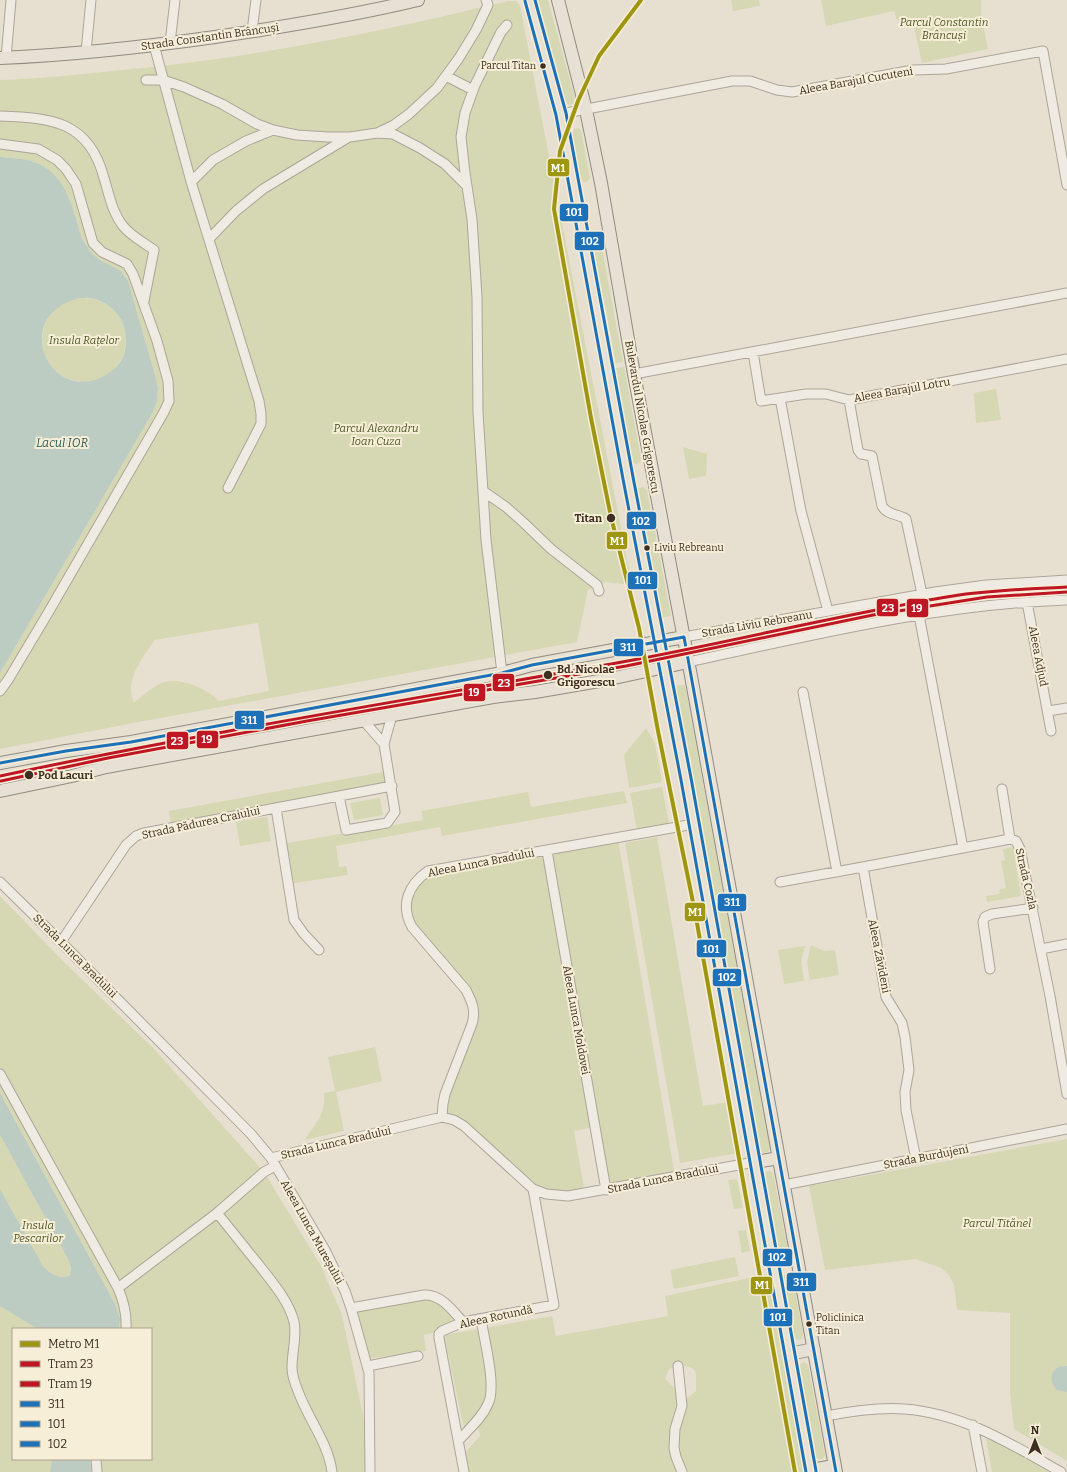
<svg xmlns="http://www.w3.org/2000/svg" width="1067" height="1472" viewBox="0 0 1067 1472" font-family="Bitter,serif">
	<rect width="100%" height="100%" fill="#e7e0d1"/>
	<path fill="#d6d7b3" fill-rule="evenodd" d="M538 0H548L575 99 573 104 569 105 565 102Z
		M731 0H759L760 6 733 11Z
		M821 0H981V15L988 49 922 63 913 22 897 20 894 11 826 26Z
		M508 1H516L520 6 632 585 604 582 599 591 588 589 577 642 133 723 0 749V673L153 412 157 401 158 388 155 375 128 281 125 275 92 254 82 239C73 210 67 173 34 162 23 158 11 158 0 157V80C37 79 75 75 112 71 246 59 377 33 508 1ZM258 623 269 691 219 701C206 688 177 675 159 684 149 689 142 697 133 703 133 699 131 695 131 690 130 674 146 652 155 640Z
		M578 128 581 130 590 178 588 181 584 182 580 178 572 133 574 129Z
		M599 246 602 249 623 362 616 363 594 250 596 247Z
		M42 340a42 42 0 1 1 84 0a42 42 0 1 1-84 0Z
		M624 367 641 459 639 463 635 464 632 461 616 368Z
		M996 389 1001 420 976 423 974 393Z
		M683 447 707 454 706 476 689 479Z
		M643 487 647 490 671 616 660 618 636 492 639 488Z
		M685 685 770 1147 768 1152 763 1153 759 1150 675 686Z
		M646 728 655 743 662 782 629 788 624 755Z
		M382 764H385L388 785 171 825 169 811 383 772Z
		M662 787 669 824 637 830 630 793Z
		M624 791 627 803 442 836 440 827 336 846 339 867 346 866 348 875 288 884 281 844 423 820 421 811 528 792 531 807Z
		M380 798 383 815 354 820 350 803Z
		M267 817 271 841 240 846 236 822Z
		M657 837 703 1106 729 1102 738 1153 680 1163 625 843Z
		M618 839 675 1177 606 1190 594 1127 574 1131 585 1194H546L464 1126 442 1117 473 1006 412 927 406 904 428 871Z
		M1013 847 1021 896 987 902 986 896 1000 894 999 890 1006 888 1001 861 1005 860 1003 849Z
		M0 896 60 958 154 1049 264 1172 321 1266 342 1315 364 1420 366 1472H91L90 1459H151V1329H119L120 1322 115 1304 0 1093Z
		M811 945 824 951 835 950 839 975 810 980 807 962Z
		M805 946 801 961 804 981 784 984 778 950Z
		M375 1047 382 1081 336 1092 344 1131 304 1140C316 1124 326 1113 324 1093L335 1091 328 1057Z
		M0 1135 69 1261 71 1272 68 1277C58 1279 50 1272 43 1266L0 1189Z
		M1067 1139V1461L1014 1429 1010 1393V1313L957 1310 954 1285 949 1275 941 1268 916 1259 825 1270 809 1186Z
		M770 1171 773 1173 791 1266 781 1268 764 1176 766 1172Z
		M737 1179 743 1208 734 1209 728 1180Z
		M746 1230 750 1251 742 1253 738 1231Z
		M735 1257 739 1276 674 1289 670 1270Z
		M767 1274 804 1472H688C673 1446 680 1427 686 1399L696 1391V1374L694 1369C684 1364 678 1366 669 1369L665 1379 682 1395 674 1435 683 1472H464L461 1457 480 1436 477 1419 465 1433 444 1335 552 1316 556 1336 668 1316 665 1296Z
		M792 1274 803 1334 802 1339 796 1340 793 1336 782 1275Z
		M429 1295 463 1322 442 1331 424 1335 426 1351 366 1359 351 1308Z
		M0 1306 38 1329H13V1459H52L50 1472H0Z
		M804 1362 808 1365 825 1455 823 1459H819L815 1458 798 1367 800 1364Z
		M985 1432 1053 1472H992Z"/>
	<path fill="#bcccc2" fill-rule="evenodd" d="M0 157C11 158 23 158 34 162 67 173 73 210 82 239L92 254 102 261 121 271 128 281 155 375 158 388 157 401 153 412 0 673ZM79 298C84 298 89 297 94 299 117 305 130 327 125 350 123 362 113 372 102 377 50 403 9 317 79 298Z
		M0 1093 115 1304 120 1318 119 1329H38L0 1306V1189L43 1266C50 1273 61 1281 70 1275L71 1269 69 1261 0 1135Z
		M1062 1366H1067V1392L1057 1390 1052 1383C1050 1374 1054 1368 1062 1366Z
		M52 1459H90L91 1472H50Z"/>
	<g fill="none" stroke-linecap="round" stroke-linejoin="round">
		<defs>
			<path id="minor" d="M252 31 256 0
				M170 43 175 0
				M154 45 192 185 259 401 261 414V424L228 488
				M86 52 91 0
				M6 58 11 0
				M446 76 473 90
				M146 80H163L184 87 222 104 257 124 273 130 297 135 328 137H350L377 133 394 125 409 114 437 88 459 58 476 30 488 5 486 0
				M561 114 732 81H750L777 90 792 92 913 70 946 69 1043 51 1067 185
				M0 116C52 118 89 121 104 178 109 194 112 212 123 226 131 236 143 242 154 250L144 301
				M377 133 393 134 420 148 445 164 467 186
				M0 144 38 149 57 160 66 169 76 184 93 243 102 252 127 264 133 274 157 341 168 381 169 401 164 412 48 613 8 680 0 691
				M191 182 213 160 246 141 273 130
				M209 239 236 211 263 189 349 137
				M753 352 761 401 806 394H826L849 400 1067 359
				M634 374 1067 293
				M780 398 801 511 828 611
				M849 400 858 450 861 454 872 456 882 506C887 515 898 514 906 519L922 594
				M483 491 506 507 524 523 551 549 592 581 597 585 599 591
				M1027 602 1051 731
				M919 615 963 848
				M684 637 935 592 986 585 1067 580
				M688 662C813 635 939 604 1067 600
				M502 673 486 540 478 412 477 297 472 219 465 173 461 137 465 113 475 85 501 32 507 25
				M803 692 837 872
				M1048 711 1067 708
				M363 720 384 744
				M1002 789 1010 839
				M339 796 346 830 387 823 395 812 384 744 392 715
				M276 808 294 920 304 934 319 950
				M1010 839 1016 841 1020 849 1050 996 1067 1094
				M547 851 606 1190
				M863 867 886 997 902 1023 905 1037 909 1070 905 1092 906 1110 916 1159
				M0 882 61 942 251 1134 271 1158 325 1250 345 1291 351 1308 369 1373 370 1472
				M780 882 863 867 1010 839
				M61 942 126 845 136 836 144 833 392 786
				M1041 949 1067 944
				M990 969 983 922 985 917 992 914 1033 908
				M0 1074 118 1288C124 1302 127 1314 126 1329
				M442 1117 443 1104 445 1094 472 1024C476 1010 472 1002 466 990L412 927C400 905 408 885 428 871L694 824
				M271 1158 442 1117 454 1120 464 1126 533 1189 546 1194 568 1196 755 1162
				M784 1185 1067 1129
				M217 1213C231 1230 245 1248 259 1265 272 1282 289 1301 294 1322 297 1336 292 1353 292 1367 292 1375 295 1384 298 1391 308 1419 328 1442 332 1472
				M118 1288 217 1213 264 1172 275 1166
				M351 1308 424 1295C441 1294 452 1310 463 1322
				M368 1366 418 1356
				M678 1366 682 1406 675 1429 674 1448 676 1457 682 1472
				M826 1416C852 1411 878 1407 904 1409 962 1413 1011 1444 1061 1472
				M973 1425 982 1472
				M459 1440C469 1429 482 1418 488 1404 497 1387 484 1339 481 1319
				M96 1459 97 1472
				M464 1472 439 1338V1334L442 1331 463 1322 554 1305 533 1189"/>
			<path id="major" d="M530 0 561 114 576 194 628 478 686 779 811 1472
				M558 0 586 110 601 183 634 374 691 676 836 1472
				M0 58C72 55 144 47 215 37 283 27 351 16 418 0
				M0 763 66 751 131 742 502 673 532 665 684 637
				M0 791 72 776 106 767 493 697 535 692 605 680 688 662
				M755 1162 779 1158
				M789 1354 814 1349
				M810 1470 835 1466"/>
		</defs>
		<use href="#minor" stroke="#ada599" stroke-width="11"/>
		<use href="#major" stroke="#928b80" stroke-width="14"/>
		<use href="#minor" stroke="#efebe3" stroke-width="9"/>
		<use href="#major" stroke="#e6e1d4" stroke-width="12"/>
		<defs>
			<path id="bus-1" d="M0 763 66 751 131 742 502 673 532 665 684 637 836 1472"/>
			<path id="bus-2" d="M525 1 556 115 623 479 681 780 806 1472"/>
			<path id="bus-3" d="M535 0 566 113 633 477 691 778 816 1471"/>
		</defs>
		<use href="#bus-1" stroke="#f7eed8" stroke-width="6"/>
		<use href="#bus-2" stroke="#f7eed8" stroke-width="6"/>
		<use href="#bus-3" stroke="#f7eed8" stroke-width="6"/>
		<use href="#bus-1" stroke="#1d71b8" stroke-width="3"/>
		<use href="#bus-2" stroke="#1d71b8" stroke-width="3"/>
		<use href="#bus-3" stroke="#1d71b8" stroke-width="3"/>
		<defs>
			<path id="tram-1" d="M0 776C206 732 414 699 622 662 732 642 842 614 953 596 991 590 1029 589 1067 587"/>
			<path id="tram-2" d="M1 781 108 758 307 721 626 666 873 615 987 597 1067 592"/>
		</defs>
		<use href="#tram-1" stroke="#f7eed8" stroke-width="6"/>
		<use href="#tram-2" stroke="#f7eed8" stroke-width="6"/>
		<use href="#tram-1" stroke="#be1622" stroke-width="3"/>
		<use href="#tram-2" stroke="#be1622" stroke-width="3"/>
		<defs>
			<path id="metro-1" d="M641 0 599 56 578 101 560 151 554 209 591 418 611 517 639 628 658 731 695 912 795 1472"/>
		</defs>
		<use href="#metro-1" stroke="#f7eed8" stroke-width="7"/>
		<use href="#metro-1" stroke="#9e9610" stroke-width="4"/>
	</g>
	<g fill="#3d2e20" stroke="#f7eed8" stroke-width="1.5">
		<circle cx="543" cy="66" r="3.5"/>
		<circle cx="611" cy="518" r="5"/>
		<circle cx="647" cy="548" r="3.5"/>
		<circle cx="548" cy="675" r="5"/>
		<circle cx="29" cy="775" r="5"/>
		<circle cx="809" cy="1324" r="3.5"/>
	</g>
	<g text-anchor="middle" dominant-baseline="central" stroke-width="4" stroke-linejoin="round" paint-order="stroke">
		<g font-size="10" fill="#3d2e20" stroke="#f7eed8" text-anchor="start">
			<text x="536" y="66" text-anchor="end">Parcul Titan</text>
			<text x="654" y="548">Liviu Rebreanu</text>
			<text x="816" y="1318">Policlinica<tspan x="816" dy="13">Titan</tspan></text>
		</g>
		<g font-size="11" font-style="italic" fill="#4d5a26" stroke="#f7eed8">
			<text x="944" y="22">Parcul Constantin<tspan x="944" dy="13">Brâncuși</tspan></text>
			<text x="84" y="340">Insula Rațelor</text>
			<text x="376" y="428">Parcul Alexandru<tspan x="376" dy="13">Ioan Cuza</tspan></text>
			<text x="997" y="1223">Parcul Titănel</text>
			<text x="38" y="1225">Insula<tspan x="38" dy="13">Pescarilor</tspan></text>
		</g>
		<g font-size="11" fill="#3d2e20" stroke="#f7eed8">
			<text transform="translate(210 37) rotate(-8)">Strada Constantin Brâncuși</text>
			<text transform="translate(856 81) rotate(-10)">Aleea Barajul Cucuteni</text>
			<text transform="translate(902 390) rotate(-10)">Aleea Barajul Lotru</text>
			<text transform="translate(642 417) rotate(80)">Bulevardul Nicolae Grigorescu</text>
			<text transform="translate(757 624) rotate(-10)">Strada Liviu Rebreanu</text>
			<text transform="translate(1038 656) rotate(79)">Aleea Adjud</text>
			<text transform="translate(201 823) rotate(-12)">Strada Pădurea Craiului</text>
			<text transform="translate(481 863) rotate(-11)">Aleea Lunca Bradului</text>
			<text transform="translate(1026 879) rotate(77)">Strada Cozla</text>
			<text transform="translate(75 956) rotate(45)">Strada Lunca Bradului</text>
			<text transform="translate(879 956) rotate(79)">Aleea Zăvideni</text>
			<text transform="translate(576 1020) rotate(80)">Aleea Lunca Moldovei</text>
			<text transform="translate(336 1143) rotate(-13)">Strada Lunca Bradului</text>
			<text transform="translate(926 1157) rotate(-11)">Strada Burdujeni</text>
			<text transform="translate(663 1179) rotate(-11)">Strada Lunca Bradului</text>
			<text transform="translate(312 1232) rotate(61)">Aleea Lunca Mureșului</text>
			<text transform="translate(496 1317) rotate(-12)">Aleea Rotundă</text>
		</g>
		<g font-size="11" font-weight="bold" fill="#3d2e20" stroke="#f7eed8" text-anchor="start">
			<text x="602" y="518" text-anchor="end">Titan</text>
			<text x="557" y="669">Bd. Nicolae<tspan x="557" dy="13">Grigorescu</tspan></text>
			<text x="38" y="775">Pod Lacuri</text>
		</g>
		<g font-size="12" font-style="italic" fill="#2f5d5a" stroke="#f7eed8">
			<text x="62" y="443">Lacul IOR</text>
		</g>
	</g>
	<g stroke="#f7eed8" stroke-width="1.5">
		<rect x="547" y="158" width="23" height="19" rx="4" fill="#9e9610"/>
		<rect x="559" y="203" width="30" height="19" rx="4" fill="#1d71b8"/>
		<rect x="574" y="231" width="31" height="20" rx="4" fill="#1d71b8"/>
		<rect x="626" y="511" width="31" height="19" rx="4" fill="#1d71b8"/>
		<rect x="606" y="531" width="22" height="19" rx="4" fill="#9e9610"/>
		<rect x="627" y="571" width="31" height="19" rx="4" fill="#1d71b8"/>
		<rect x="876" y="598" width="23" height="19" rx="4" fill="#be1622"/>
		<rect x="906" y="598" width="23" height="20" rx="4" fill="#be1622"/>
		<rect x="613" y="638" width="31" height="19" rx="4" fill="#1d71b8"/>
		<rect x="492" y="673" width="23" height="19" rx="4" fill="#be1622"/>
		<rect x="463" y="683" width="23" height="19" rx="4" fill="#be1622"/>
		<rect x="234" y="710" width="31" height="20" rx="4" fill="#1d71b8"/>
		<rect x="196" y="730" width="23" height="19" rx="4" fill="#be1622"/>
		<rect x="166" y="731" width="23" height="19" rx="4" fill="#be1622"/>
		<rect x="717" y="893" width="30" height="19" rx="4" fill="#1d71b8"/>
		<rect x="684" y="902" width="22" height="20" rx="4" fill="#9e9610"/>
		<rect x="696" y="939" width="31" height="19" rx="4" fill="#1d71b8"/>
		<rect x="712" y="968" width="30" height="19" rx="4" fill="#1d71b8"/>
		<rect x="762" y="1248" width="31" height="19" rx="4" fill="#1d71b8"/>
		<rect x="786" y="1272" width="31" height="20" rx="4" fill="#1d71b8"/>
		<rect x="750" y="1276" width="23" height="19" rx="4" fill="#9e9610"/>
		<rect x="763" y="1308" width="30" height="19" rx="4" fill="#1d71b8"/>
	</g>
	<g font-size="11" text-anchor="middle" font-weight="bold" fill="#fff">
		<text x="558" y="172">M1</text>
		<text x="574" y="216">101</text>
		<text x="590" y="245">102</text>
		<text x="641" y="525">102</text>
		<text x="617" y="545">M1</text>
		<text x="643" y="584">101</text>
		<text x="888" y="612">23</text>
		<text x="917" y="612">19</text>
		<text x="628" y="651">311</text>
		<text x="504" y="687">23</text>
		<text x="474" y="696">19</text>
		<text x="249" y="724">311</text>
		<text x="207" y="743">19</text>
		<text x="177" y="745">23</text>
		<text x="732" y="906">311</text>
		<text x="695" y="916">M1</text>
		<text x="711" y="953">101</text>
		<text x="727" y="981">102</text>
		<text x="777" y="1261">102</text>
		<text x="801" y="1286">311</text>
		<text x="762" y="1289">M1</text>
		<text x="778" y="1321">101</text>
	</g>
	<rect x="12" y="1328" width="140" height="132" fill="#f7eed8" stroke="#ada18e"/>
	<rect x="20" y="1341" width="20" height="6" fill="#9e9610" stroke="#ada18e"/>
	<text x="48" y="1348" font-size="12" fill="#3d2e20">Metro M1</text>
	<rect x="20" y="1361" width="20" height="6" fill="#be1622" stroke="#ada18e"/>
	<text x="48" y="1368" font-size="12" fill="#3d2e20">Tram 23</text>
	<rect x="20" y="1381" width="20" height="6" fill="#be1622" stroke="#ada18e"/>
	<text x="48" y="1388" font-size="12" fill="#3d2e20">Tram 19</text>
	<rect x="20" y="1401" width="20" height="6" fill="#1d71b8" stroke="#ada18e"/>
	<text x="48" y="1408" font-size="12" fill="#3d2e20">311</text>
	<rect x="20" y="1421" width="20" height="6" fill="#1d71b8" stroke="#ada18e"/>
	<text x="48" y="1428" font-size="12" fill="#3d2e20">101</text>
	<rect x="20" y="1441" width="20" height="6" fill="#1d71b8" stroke="#ada18e"/>
	<text x="48" y="1448" font-size="12" fill="#3d2e20">102</text>
	<g transform="translate(1035 1440)" stroke="#f7eed8" stroke-width="3" paint-order="stroke">
	<path d="M0-3L7 15L0 10L-7 15Z" fill="#3d2e20"/>
	<text y="-6" font-size="11" font-weight="bold" text-anchor="middle" fill="#3d2e20">N</text>
	</g>
</svg>
